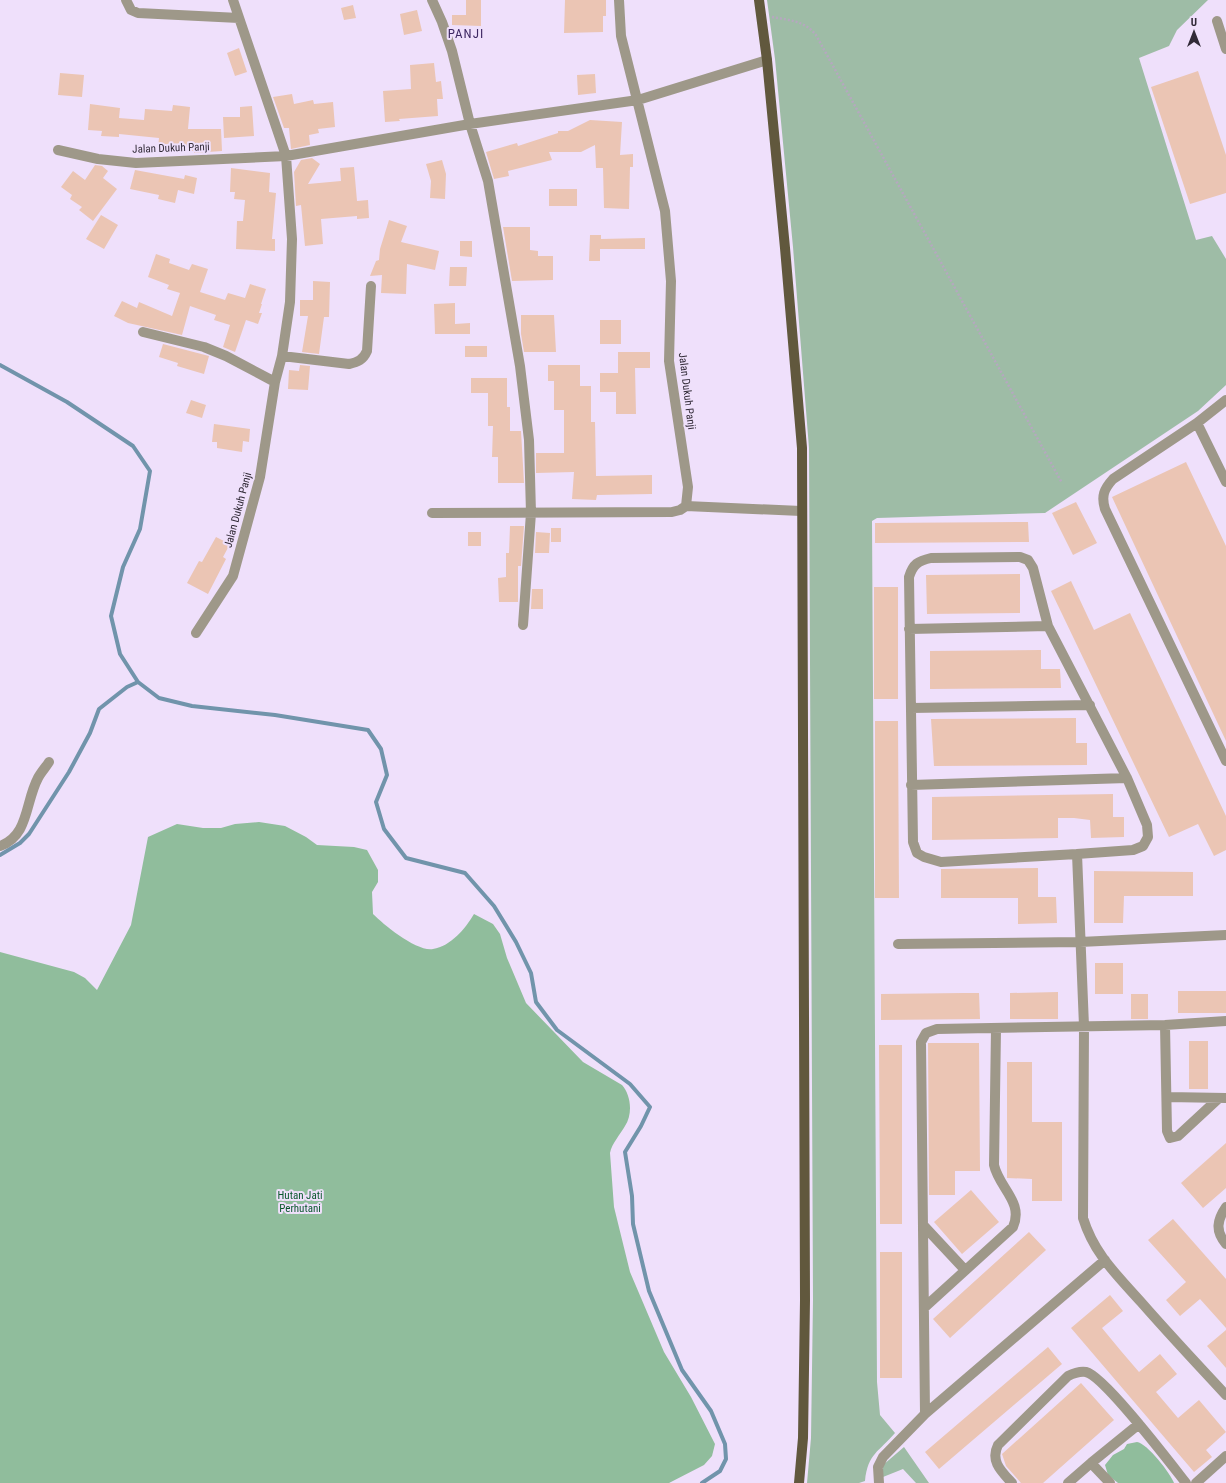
<svg xmlns="http://www.w3.org/2000/svg" width="1226" height="1483" viewBox="0 0 1226 1483" font-family="'Roboto Condensed',sans-serif">
	<rect width="100%" height="100%" fill="#efe0fb"/>
	<path fill="#9ebca6" d="M767 0H1208L1177 30 1169 46 1139 58 1196 240 1212 236 1226 259V385L1198 411 1045 513 877 518 872 521 877 1382 880 1415 895 1433C879 1452 868 1453 865 1481L859 1483H807L811 1438 813 1300 809 448 793 247 775 59Z
		M904 1447 929 1483H916L903 1469 883 1477V1465Z"/>
	<path fill="#90bd9c" d="M259 822 285 826 306 837 317 845 354 847 367 850 378 870V882L372 892 373 914C384 925 417 952 433 949 451 946 465 929 474 914L493 924 500 934 507 958 526 1003 583 1062 622 1085C631 1095 633 1114 625 1126 620 1135 612 1143 610 1153L614 1207 630 1272 664 1352 691 1397 715 1444 712 1456 704 1465 669 1483H0V952L74 972 85 978 97 990 131 925 148 837 177 824 203 828H221L235 824Z
		M1137 1442C1147 1443 1171 1474 1174 1483H1118L1108 1475 1105 1465 1113 1455 1124 1449 1127 1444Z"/>
	<g fill="none" stroke-linecap="round" stroke-linejoin="round">
		<path stroke="#7194ab" stroke-width="4" d="M0 365 67 402 133 446 150 471 140 529 123 567 111 616 120 654 138 682 159 698 192 706 275 715 368 730 381 749 387 775 376 802 384 829 406 858 465 873 494 906 516 942 531 973 536 1002 557 1030 630 1084 650 1107 641 1126 625 1152 632 1196 633 1224 649 1291 682 1370 711 1411 725 1444 726 1459 720 1471 702 1483
			M0 855 20 843 29 834 69 772 90 733 99 709 127 687 138 682"/>
	</g>
	<path fill="#ebc5b4" d="M466 0H481V26L452 25V15H466Z
		M565 0H606V16H603V32L564 33Z
		M353 5 356 18 344 20 341 8Z
		M417 10 422 31 404 35 400 14Z
		M239 48 247 72 235 76 227 53Z
		M434 63 436 82 441 81 443 99H437L438 116 399 119 400 121 385 122 383 91 411 89 410 65Z
		M1198 71 1226 155V193L1190 204 1151 87Z
		M60 73 84 75 82 97 58 95Z
		M595 74 596 93 578 95 577 75Z
		M292 94 294 104 313 100 314 104 333 102 335 127 318 129 319 133 309 135 310 145 291 149 289 128H284L273 97Z
		M90 104 120 108 119 118 144 120 145 109 172 111 173 105 190 107 188 129H221L222 151 194 153V151L158 148 159 138 119 134V137L101 136 102 131 88 130Z
		M252 106 254 136 224 138 223 117H240V107Z
		M590 120 622 122 620 155 633 154V167H630L629 209 604 208 603 168H596L595 145 581 152H549L552 160 508 171 509 176 494 179 486 152 517 143 518 146 558 133V131H568Z
		M312 158 320 164 308 184 341 181 340 168 354 167 357 201 368 200 369 218 357 219V216L321 219 323 244 305 246 301 205 296 206 294 172 301 160Z
		M442 160 446 174 445 199 430 198 431 181 426 164Z
		M95 165 102 166 108 171 103 178 117 189 93 221 79 210 82 207 70 199 72 195 61 187 73 171 85 180Z
		M231 168 270 173 269 192 276 193 272 239H275V251L236 249 237 221H243L245 200 234 199 235 192H230Z
		M135 170 184 179 185 175 197 178 194 194 178 190 175 203 158 199 159 195 130 189Z
		M549 189H577V206H549Z
		M101 215 118 225 104 249 86 239Z
		M389 220 407 226 401 242 439 251 435 270 407 264 406 294 381 293 382 275 370 276 376 261 379 260 380 249Z
		M503 227H530V250L538 251V256H553V280L512 281Z
		M590 235H601V239L645 238V249H600V261H589Z
		M460 241H472V257L460 256Z
		M156 254 170 259 169 263 189 270 192 264 208 269 200 292 225 300 228 293 245 298 250 284 266 289 261 304H262L259 313H262L258 324 246 320 235 352 223 347 230 325 214 320 216 315 190 306 182 335 128 323 114 316 122 301 137 308 139 302 172 316 180 293 167 289 169 285 148 277Z
		M450 267H467L466 286H449Z
		M313 281 330 282 329 317H324L319 354 302 352 308 316H300V300H313Z
		M455 303V324L470 323V334H435L434 304Z
		M521 315H554L556 352H524L521 334Z
		M600 320H621V344H600Z
		M163 344 209 356 204 374 177 366 178 363 159 357Z
		M465 346H487V357H465Z
		M618 352H650V368H635L636 414H616V392H600V373H618Z
		M300 365 310 366 308 390 288 389 289 370 299 371Z
		M548 365H580V386H591V422H595L596 476 652 475V494L597 495 596 500 572 499 574 472 536 473V453H564V410H554V381H548Z
		M471 378H507V407H510V431H521L524 483H498V457H492L493 426H488V393H471Z
		M191 400 206 405 202 418 186 413Z
		M214 424 250 429 249 442 243 441 242 452 217 448V442H212Z
		M1186 462 1226 546V741L1112 497Z
		M1076 502 1097 543 1073 555 1052 513Z
		M1028 522 1029 542 875 543V523Z
		M510 526H524L521 566H518V602H499L498 578 506 577V553H509Z
		M551 528H561V542H551Z
		M468 532H481V546H468Z
		M536 532 550 533 549 553H535Z
		M216 537 230 544 223 557 226 559 208 594 187 583 199 561 202 562Z
		M1020 574V613L927 614 926 575Z
		M1071 581 1094 630 1130 613 1226 816V850L1214 856 1198 824 1169 837 1051 591Z
		M874 587H898V699H874Z
		M532 589H543V609H531Z
		M1041 650V669H1060L1061 688 930 689V651Z
		M1076 718V743H1087V765L934 766 931 719Z
		M875 721H898L899 898H875Z
		M1113 794V817H1124V837L1091 838 1090 820 1074 818H1058V838L932 840V797Z
		M1038 868V897H1056L1057 923 1018 924V898H941V869Z
		M1094 871 1193 872V896H1124L1123 923H1094Z
		M1095 963H1123V994H1095Z
		M1178 991H1226V1013H1178Z
		M1058 992V1019H1010V993Z
		M963 993H979L980 1019 881 1020V994Z
		M1131 994H1148V1019H1131Z
		M1189 1041H1208V1089H1189Z
		M928 1043H979L980 1171H955V1195H929Z
		M879 1045H902V1224H880Z
		M1007 1062H1032V1122H1062V1201H1032V1179L1007 1178Z
		M1226 1143V1188L1203 1208 1181 1183Z
		M971 1190 999 1222 962 1254 934 1222Z
		M1173 1219 1226 1279V1328L1200 1299 1180 1316 1166 1300 1186 1282 1148 1240Z
		M1029 1232 1046 1250 950 1338 933 1319Z
		M880 1252H902V1378H880Z
		M1110 1295 1123 1311 1102 1328 1121 1351 1139 1372 1160 1354 1177 1374 1156 1392 1178 1418 1199 1400 1226 1432 1206 1450 1212 1457 1194 1472 1071 1328Z
		M1226 1330V1368L1207 1346Z
		M1048 1347 1062 1364 939 1469 925 1452Z
		M1081 1383 1114 1420 1043 1483H1021L1006 1466 1002 1454Z"/>
	<g fill="none" stroke-linecap="round" stroke-linejoin="round">
		<path stroke="#b5a8bf" stroke-width="2.5" stroke-dasharray="2 2" stroke-linecap="butt" d="M772 17C789 20 805 21 816 35L1062 483"/>
		<path stroke="#9e9889" stroke-width="10" d="M126 0 131 10 138 13 239 18
			M432 0 442 22 452 51 470 124 488 181 520 366 529 440 531 513 523 625
			M1217 21 1226 49
			M58 150 98 159 136 163 286 156 470 124 638 100 767 60
			M143 332 204 347 226 356 275 382
			M282 356 349 364C358 362 363 360 367 351L371 286
			M1226 400 1197 423 1113 479C1104 489 1101 496 1105 509L1226 761
			M1197 423 1226 482
			M686 506 801 511
			M432 513 672 512 680 510 686 506 688 487 669 361 671 281 665 211 621 36 619 0
			M909 629 1048 626
			M196 633 233 576 260 477 275 382 282 356 290 302 292 239 286 156 233 0
			M911 708 1090 705
			M911 785 1127 778
			M0 846C29 836 25 802 38 778 41 772 46 767 49 762
			M1077 854 1133 850 1143 846 1148 837 1147 825 1127 778 1048 626 1033 568 1028 560 1020 557 931 558C918 561 913 564 909 577L913 842 917 853 924 857 941 862 1077 854 1084 1026 1083 1218C1094 1254 1117 1275 1141 1302 1169 1334 1197 1364 1226 1395
			M898 944 1080 942 1226 935
			M1165 1025 1167 1131 1170 1138 1178 1136 1219 1098
			M1167 1097 1226 1098
			M1226 1207C1217 1220 1215 1231 1226 1244
			M924 1226 965 1270
			M1105 1260 925 1414 921 1042 926 1033 937 1029 1165 1025 1226 1021
			M925 1307 1013 1227C1024 1202 999 1188 994 1165L996 1029
			M879 1483 878 1467 883 1457 925 1414
			M1012 1483C1001 1471 990 1461 998 1445L1068 1376C1074 1373 1079 1371 1086 1372 1104 1376 1171 1464 1186 1483
			M1068 1483 1091 1463
			M1110 1483 1091 1463 1139 1424
			M1196 1483 1226 1456"/>
		<path stroke="#61583d" stroke-width="10" d="M759 0 767 60 785 248 802 448 805 1300 803 1438 799 1483"/>
	</g>
	<g text-anchor="middle" dominant-baseline="central" stroke-width="4" stroke-linejoin="round" paint-order="stroke">
		<g font-size="11" fill="#312a37" stroke="#efe0fb">
			<text transform="translate(171 148) rotate(-2)">Jalan Dukuh Panji</text>
			<text transform="translate(687 391) rotate(83)">Jalan Dukuh Panji</text>
			<text transform="translate(238 510) rotate(-75)">Jalan Dukuh Panji</text>
		</g>
		<g font-size="11" fill="#0a572d" stroke="#efe0fb">
			<text x="300" y="1195">Hutan Jati<tspan x="300" dy="13">Perhutani</tspan></text>
		</g>
		<g font-size="13" letter-spacing="1" fill="#3e2863" stroke="#efe0fb">
			<text x="466" y="33">PANJI</text>
		</g>
	</g>
	<g transform="translate(1194 32)" stroke="#efe0fb" stroke-width="3" paint-order="stroke">
	<path d="M0-3L7 15L0 10L-7 15Z" fill="#312a37"/>
	<text y="-6" font-size="11" font-weight="bold" text-anchor="middle" fill="#312a37">U</text>
	</g>
</svg>
